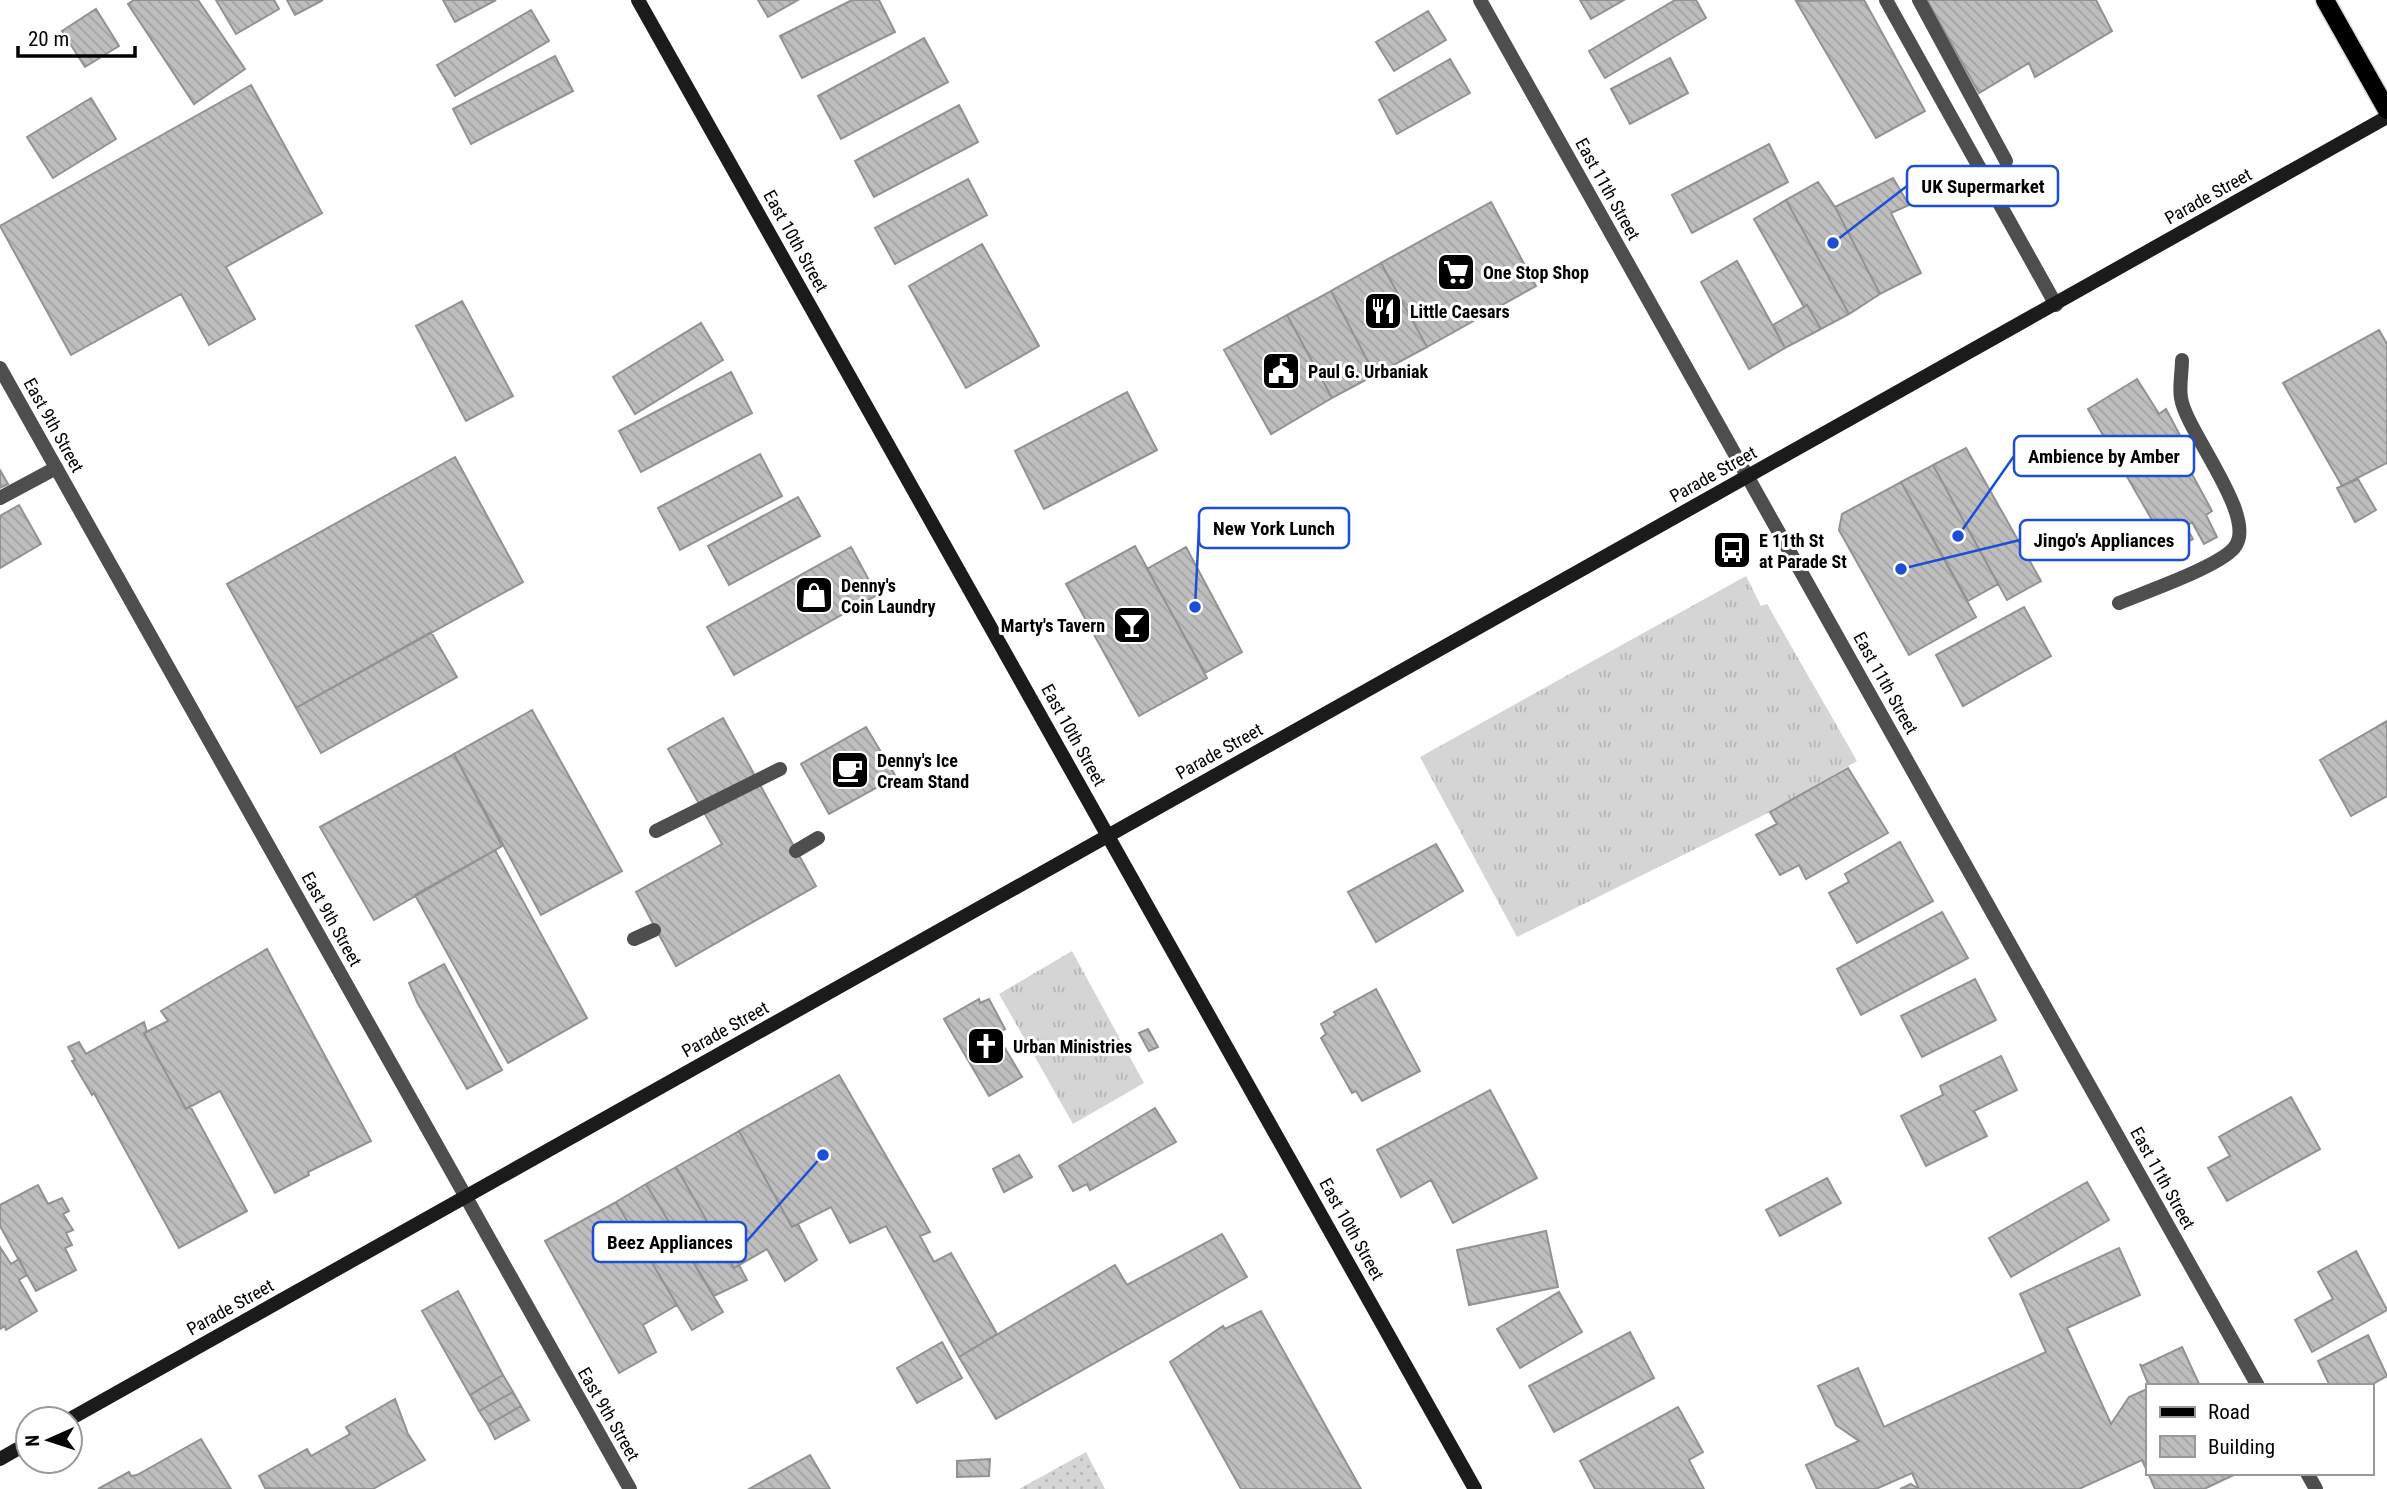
<svg xmlns="http://www.w3.org/2000/svg" width="2387" height="1489" viewBox="0 0 2387 1489" font-family="'Roboto Condensed',sans-serif">
	<defs>
		<pattern id="grass-tufts" width="24" height="20" patternUnits="userSpaceOnUse" patternTransform="scale(1.75)"><rect width="24" height="20" fill="#d5d5d5"/><path d="M3 7l-1-3M5 7V3M7 7l1-3M15 17l-1-3M17 17v-4M19 17l1-3" fill="none" stroke="#b5b5b5"/></pattern>
		<pattern id="park-dots" width="8" height="8" patternUnits="userSpaceOnUse" patternTransform="scale(1.75)"><rect width="8" height="8" fill="#d5d5d5"/><path d="M2 2h.1M6 6h.1" fill="none" stroke="#b5b5b5" stroke-width="1.8" stroke-linecap="round"/></pattern>
		<pattern id="building-back-hatch" width="6" height="6" patternUnits="userSpaceOnUse" patternTransform="scale(1.75)"><rect width="6" height="6" fill="#bebebe"/><path d="M-1 5l2 2M0 0l6 6M5-1l2 2" fill="none" stroke="#a2a2a2"/></pattern>
	</defs>
	<rect width="100%" height="100%" fill="#fff"/>
	<path fill="url(#grass-tufts)" d="M1746 576 1761 606 1767 604 1857 761 1768 813 1517 937 1420 757Z
		M1072 951 1144 1083 1073 1124 999 994Z"/>
	<path fill="url(#park-dots)" d="M1086 1452 1105 1489H1019Z"/>
	<path fill="url(#building-back-hatch)" stroke="#929292" stroke-width="2" d="M134 0H198L245 69 194 104 128 4Z
		M216 0H274L279 9 236 34Z
		M287 0H323L295 15Z
		M443 0H496L455 22Z
		M758 0H798L768 17Z
		M852 0H879L895 32 802 78 780 36Z
		M1580 0H1624L1591 19Z
		M1675 0H1696L1706 18 1605 78 1589 51Z
		M1864 0 1925 111 1876 138 1796 1Z
		M1927 0H2096L2112 31 2035 77 2029 63 1979 93Z
		M96 9 119 46 85 67 62 31Z
		M531 10 549 41 455 96 437 65Z
		M1428 11 1446 40 1394 71 1376 42Z
		M924 38 948 82 841 139 818 96Z
		M555 56 573 91 471 144 453 109Z
		M1670 58 1688 93 1630 124 1611 89Z
		M1450 59 1470 93 1397 134 1379 100Z
		M251 85 322 213 226 267 255 319 209 345 181 294 71 355 0 226Z
		M91 98 116 139 53 178 27 137Z
		M959 105 978 142 874 197 855 161Z
		M1769 144 1788 182 1692 233 1672 195Z
		M1893 178 1909 205 1891 213 1921 273 1880 294 1835 207Z
		M968 179 987 215 895 264 875 228Z
		M1818 182 1835 207 1880 294 1849 314 1786 200Z
		M1786 200 1849 314 1821 329 1807 305 1804 307 1754 219Z
		M1491 202 1536 286 1427 347 1381 263Z
		M982 244 1039 346 966 388 909 286Z
		M1737 261 1785 348 1749 369 1701 282Z
		M1381 263 1427 347 1375 375 1331 291Z
		M1331 291 1375 375 1332 398 1287 315Z
		M462 301 513 396 466 421 416 326Z
		M1807 305 1821 329 1785 348 1773 325Z
		M1287 315 1332 398 1271 434 1224 350Z
		M701 323 723 360 635 414 613 377Z
		M2379 330 2387 344V463L2342 486 2283 383Z
		M731 372 752 413 641 472 619 431Z
		M2137 379 2159 414 2166 409 2193 460 2187 465 2212 511 2206 515 2217 537 2204 544 2192 522 2186 527 2193 539 2180 546 2173 533 2163 539 2088 409Z
		M1127 392 1157 450 1044 509 1015 451Z
		M1966 448 2041 581 2007 600 1933 465Z
		M760 454 782 496 680 550 658 508Z
		M455 457 523 582 296 708 227 584Z
		M1933 465 1998 584 1968 601 1901 482Z
		M0 470 8 484 0 488Z
		M2358 479 2376 510 2355 522 2337 488Z
		M1901 482 1976 617 1909 655 1839 530 1842 514Z
		M798 497 820 536 729 585 708 546Z
		M19 505 41 544 0 568V516Z
		M1135 546 1207 678 1139 716 1066 584Z
		M851 547 877 595 734 675 707 627Z
		M1186 547 1242 652 1205 673 1147 569Z
		M2024 607 2051 656 1963 706 1936 655Z
		M431 632 457 677 321 753 296 708Z
		M532 710 622 871 541 915 454 754Z
		M723 718 816 886 676 966 636 892 722 844 668 749Z
		M2387 721V796L2351 816 2320 760Z
		M866 727 896 777 829 814 801 764Z
		M454 754 502 846 374 920 320 827Z
		M1848 768 1888 833 1806 879 1799 865 1780 875 1756 835 1777 824 1770 812Z
		M1900 842 1933 901 1857 943 1829 893 1849 882 1845 874Z
		M1436 844 1463 891 1376 942 1348 892Z
		M495 850 587 1018 508 1063 415 895Z
		M1942 912 1968 958 1861 1015 1837 969Z
		M267 949 371 1141 308 1172 309 1175 275 1193 220 1091 186 1109 144 1033 168 1021 161 1011Z
		M444 964 502 1070 467 1089 417 1002 409 983Z
		M1975 979 1996 1020 1922 1057 1901 1016Z
		M1376 989 1420 1071 1362 1101 1356 1091 1352 1093 1321 1038 1326 1034 1321 1024 1336 1015 1334 1012Z
		M979 999 980 1003 989 999 1005 1029 999 1032 1000 1040 1022 1077 989 1096 944 1019Z
		M144 1022 147 1032 144 1033 186 1109 190 1106 247 1211 179 1248 94 1093 92 1095 72 1061 75 1060 68 1047 79 1042 86 1054Z
		M1148 1029 1158 1047 1149 1051 1139 1033Z
		M2001 1056 2017 1090 1974 1111 1987 1136 1926 1166 1901 1116 1943 1095 1940 1086Z
		M839 1075 930 1232 920 1236 934 1262 951 1253 997 1334 959 1357 886 1226 850 1243 831 1207 792 1227 739 1131Z
		M1490 1090 1537 1178 1453 1223 1431 1180 1401 1197 1377 1150Z
		M2291 1097 2320 1149 2227 1201 2208 1168 2230 1156 2219 1137Z
		M1155 1108 1176 1142 1090 1190 1087 1184 1073 1191 1059 1166Z
		M739 1131 792 1227 798 1224 817 1260 785 1281 767 1249 734 1268 676 1167Z
		M1019 1155 1032 1177 1004 1192 993 1169Z
		M676 1167 734 1268 739 1265 747 1280 714 1296 646 1184Z
		M1827 1178 1841 1203 1780 1236 1766 1210Z
		M2087 1182 2109 1220 2011 1277 1989 1238Z
		M646 1184 723 1312 692 1330 616 1202Z
		M38 1185 48 1204 62 1198 69 1211 63 1214 73 1230 66 1233 72 1245 65 1248 76 1270 36 1291 0 1226V1205Z
		M616 1202 677 1305 643 1325 656 1352 619 1373 545 1241Z
		M1546 1231 1558 1287 1469 1305 1457 1250Z
		M1222 1234 1247 1277 996 1419 959 1357 1115 1265 1127 1285Z
		M0 1247 11 1264 19 1259 27 1275 19 1280 37 1311 6 1330 5 1326 0 1329Z
		M2119 1248 2140 1295 2067 1328 2111 1424 2129 1397 2147 1389V1471L2142 1460 2079 1489H1919L1912 1473 1876 1489H1817L1806 1465 1859 1441 1836 1425 1818 1386 1858 1368 1884 1427 2046 1352 2020 1294Z
		M2356 1251 2387 1310 2312 1352 2295 1320 2333 1299 2318 1272Z
		M458 1291 503 1375 470 1395 422 1311Z
		M1559 1292 1582 1332 1520 1368 1497 1329Z
		M1261 1311 1361 1489H1241L1170 1362 1223 1326 1225 1329Z
		M1630 1332 1654 1378 1554 1432 1529 1386Z
		M2368 1335 2387 1376 2369 1386H2330L2318 1361Z
		M942 1342 962 1378 917 1403 897 1368Z
		M2182 1347 2200 1386H2149L2140 1364 2142 1366Z
		M503 1375 513 1392 479 1411 470 1395Z
		M513 1392 521 1406 488 1425 479 1411Z
		M395 1399 408 1434 425 1460 373 1489 265 1488 259 1476 307 1449 311 1456 350 1434 346 1427Z
		M521 1406 529 1420 495 1439 488 1425Z
		M1678 1407 1703 1452 1689 1460 1704 1489H1595L1580 1461Z
		M201 1439 231 1489H98L129 1472 131 1476 137 1475Z
		M810 1455 830 1489H749Z
		M990 1459 989 1476 957 1477V1461Z
		M2148 1473H2238L2204 1489H2155Z
		M1911 1484 1919 1489H1900Z"/>
	<g fill="none" stroke-linecap="round" stroke-linejoin="round">
		<defs>
			<path id="primary" d="M2325 0 2387 110"/>
		</defs>
		<use href="#primary" stroke="#dbdbdb" stroke-width="21"/>
		<path stroke="#4e4e4e" stroke-width="14" d="M1886 0 2056 305
			M1919 0 2006 161
			M0 498 56 468
			M2119 603C2145 592 2218 567 2234 548 2260 519 2186 432 2181 398 2179 386 2182 372 2182 360
			M656 831 780 769
			M796 851 818 838
			M634 939 654 930"/>
		<path stroke="#4e4e4e" stroke-width="14" d="M1480 0 2258 1386
			M0 368 630 1489
			M2307 1473 2316 1489"/>
		<path stroke="#1b1b1b" stroke-width="14" d="M638 0 1475 1489
			M70 1419 2387 117
			M0 1459 28 1443"/>
		<use href="#primary" stroke="#000" stroke-width="18"/>
	</g>
	<defs>
		<symbol id="supermarket-square" viewBox="-11 -11 22 22"><rect x="-9" y="-9" width="18" height="18" rx="4" fill="#000" stroke="#fff"/><path d="M-6-5.5h2.5l.6 2H6L4.5 2H-2.5L-4.4-4H-6ZM-1.5 3.2a1.3 1.3 0 1 0 .1 0ZM3 3.2a1.3 1.3 0 1 0 .1 0Z" fill="#fff"/></symbol>
		<symbol id="restaurant-square" viewBox="-11 -11 22 22"><rect x="-9" y="-9" width="18" height="18" rx="4" fill="#000" stroke="#fff"/><path d="M-5-6h1v4h1v-4h1v4h1v-4h1v5L-1.5 .5V6h-2V.5L-5-1ZM5-6V6H3V1.5H1.5Q1.5-4 5-6Z" fill="#fff"/></symbol>
		<symbol id="civic-square" viewBox="-11 -11 22 22"><rect x="-9" y="-9" width="18" height="18" rx="4" fill="#000" stroke="#fff"/><path d="M-.6-6.5H3V-4.5H.6V-3L4-1V1h2V6H-6V1h2V-1L-.6-3ZM-1.2 2.5V6h2.4V2.5Z" fill="#fff"/></symbol>
		<symbol id="bus-square" viewBox="-11 -11 22 22"><rect x="-9" y="-9" width="18" height="18" rx="4" fill="#000" stroke="#fff"/><path d="M-5-6H5V4H4V6H2V4H-2V6H-4V4H-5ZM-3.5-4V0h7V-4ZM-3.5 1.2v1.5H-2V1.2ZM2 1.2v1.5H3.5V1.2Z" fill="#fff"/></symbol>
		<symbol id="shop-square" viewBox="-11 -11 22 22"><rect x="-9" y="-9" width="18" height="18" rx="4" fill="#000" stroke="#fff"/><path d="M-5-2.5h2.3a2.7 3.5 0 0 1 5.4 0H5L5.5 6h-11ZM-1.5-2.5h3a1.5 2.3 0 0 0-3 0Z" fill="#fff"/></symbol>
		<symbol id="bar-square" viewBox="-11 -11 22 22"><rect x="-9" y="-9" width="18" height="18" rx="4" fill="#000" stroke="#fff"/><path d="M-6-5H6L.8 .8V4.5H3.5V6h-7V4.5H-.8V.8Z" fill="#fff"/></symbol>
		<symbol id="cafe-square" viewBox="-11 -11 22 22"><rect x="-9" y="-9" width="18" height="18" rx="4" fill="#000" stroke="#fff"/><path d="M-5.5-4.5H6V0H3Q3 3.5 0 3.5H-2.5Q-5.5 3.5-5.5 0ZM3-3.2v2h1.7v-2ZM-6 4.5H4V6H-6Z" fill="#fff"/></symbol>
		<symbol id="church-square" viewBox="-11 -11 22 22"><rect x="-9" y="-9" width="18" height="18" rx="4" fill="#000" stroke="#fff"/><path d="M-1.2-6h2.4v3.5h3.3v2.4h-3.3V6h-2.4V-.1h-3.3v-2.4h3.3Z" fill="#fff"/></symbol>
	</defs>
	<g fill-rule="evenodd">
		<use href="#supermarket-square" x="1434" y="250" width="44" height="44"/>
		<use href="#restaurant-square" x="1361" y="289" width="44" height="44"/>
		<use href="#civic-square" x="1259" y="349" width="44" height="44"/>
		<use href="#bus-square" x="1710" y="528" width="44" height="44"/>
		<use href="#shop-square" x="792" y="573" width="44" height="44"/>
		<use href="#bar-square" x="1110" y="603" width="44" height="44"/>
		<use href="#cafe-square" x="828" y="748" width="44" height="44"/>
		<use href="#church-square" x="964" y="1024" width="44" height="44"/>
	</g>
	<g text-anchor="middle" dominant-baseline="central" stroke-width="6" stroke-linejoin="round" paint-order="stroke">
		<g font-size="18" fill="#000" stroke="#fff">
			<text transform="translate(1608 189) rotate(61)">East 11th Street</text>
			<text transform="translate(2208 196) rotate(-29)">Parade Street</text>
			<text transform="translate(796 241) rotate(61)">East 10th Street</text>
			<text transform="translate(54 425) rotate(61)">East 9th Street</text>
			<text transform="translate(1713 474) rotate(-29)">Parade Street</text>
			<text transform="translate(1886 683) rotate(61)">East 11th Street</text>
			<text transform="translate(1074 735) rotate(61)">East 10th Street</text>
			<text transform="translate(1219 751) rotate(-29)">Parade Street</text>
			<text transform="translate(332 919) rotate(61)">East 9th Street</text>
			<text transform="translate(725 1029) rotate(-29)">Parade Street</text>
			<text transform="translate(2163 1178) rotate(61)">East 11th Street</text>
			<text transform="translate(1352 1229) rotate(61)">East 10th Street</text>
			<text transform="translate(230 1307) rotate(-29)">Parade Street</text>
			<text transform="translate(609 1414) rotate(60)">East 9th Street</text>
		</g>
		<g font-size="18" font-weight="bold" fill="#000" stroke="#fff" text-anchor="start">
			<text x="1483" y="272">One Stop Shop</text>
			<text x="1410" y="311">Little Caesars</text>
			<text x="1308" y="371">Paul G. Urbaniak</text>
			<text x="1759" y="540">E 11th St<tspan x="1759" dy="21">at Parade St</tspan></text>
			<text x="841" y="585">Denny's<tspan x="841" dy="21">Coin Laundry</tspan></text>
			<text x="1105" y="625" text-anchor="end">Marty's Tavern</text>
			<text x="877" y="760">Denny's Ice<tspan x="877" dy="21">Cream Stand</tspan></text>
			<text x="1013" y="1046">Urban Ministries</text>
		</g>
	</g>
	<path fill="none" stroke="#1d4ed8" stroke-width="2.5" d="M1833 243L1907 186M1958 536L2014 456M1195 607L1199 528M1901 569L2020 540M823 1155L746 1242"/>
	<g fill="#1d4ed8" stroke="#fff" stroke-width="2.5">
		<circle cx="1833" cy="243" r="7"/>
		<circle cx="1958" cy="536" r="7"/>
		<circle cx="1195" cy="607" r="7"/>
		<circle cx="1901" cy="569" r="7"/>
		<circle cx="823" cy="1155" r="7"/>
	</g>
	<g fill="#fff" stroke="#1d4ed8" stroke-width="2.5">
		<rect x="1907" y="166" width="151" height="40" rx="7"/>
		<rect x="2014" y="436" width="180" height="40" rx="7"/>
		<rect x="1199" y="508" width="150" height="40" rx="7"/>
		<rect x="2020" y="520" width="169" height="40" rx="7"/>
		<rect x="593" y="1222" width="153" height="40" rx="7"/>
	</g>
	<g font-size="19" text-anchor="middle" font-weight="bold" fill="#000">
		<text x="1983" y="193">UK Supermarket</text>
		<text x="2104" y="463">Ambience by Amber</text>
		<text x="1274" y="535">New York Lunch</text>
		<text x="2104" y="547">Jingo's Appliances</text>
		<text x="670" y="1249">Beez Appliances</text>
	</g>
	<rect x="2146" y="1384" width="228" height="91" fill="#ffffff" stroke="#999999" stroke-width="2"/>
	<rect x="2160" y="1407" width="35" height="10" fill="#000000" stroke="#999999" stroke-width="2"/>
	<text x="2208" y="1419" font-size="21" fill="#000000">Road</text>
	<rect x="2160" y="1436" width="35" height="21" fill="url(#building-back-hatch)" stroke="#999999" stroke-width="2"/>
	<text x="2208" y="1454" font-size="21" fill="#000000">Building</text>
	<g transform="translate(49 1440) rotate(267)"><circle r="33" fill="#ffffff" stroke="#999999" stroke-width="2"/>
	<path d="M0-5L12 26L0 18L-12 26Z" fill="#000000"/>
	<text y="-10" font-size="19" font-weight="bold" text-anchor="middle" fill="#000000">N</text>
	</g>
	<path d="M18 46v10h117v-10" fill="none" stroke="#000000" stroke-width="3.5"/>
	<text x="28" y="46" font-size="21" fill="#000000" stroke="#ffffff" stroke-width="5" paint-order="stroke">20 m</text>
</svg>
